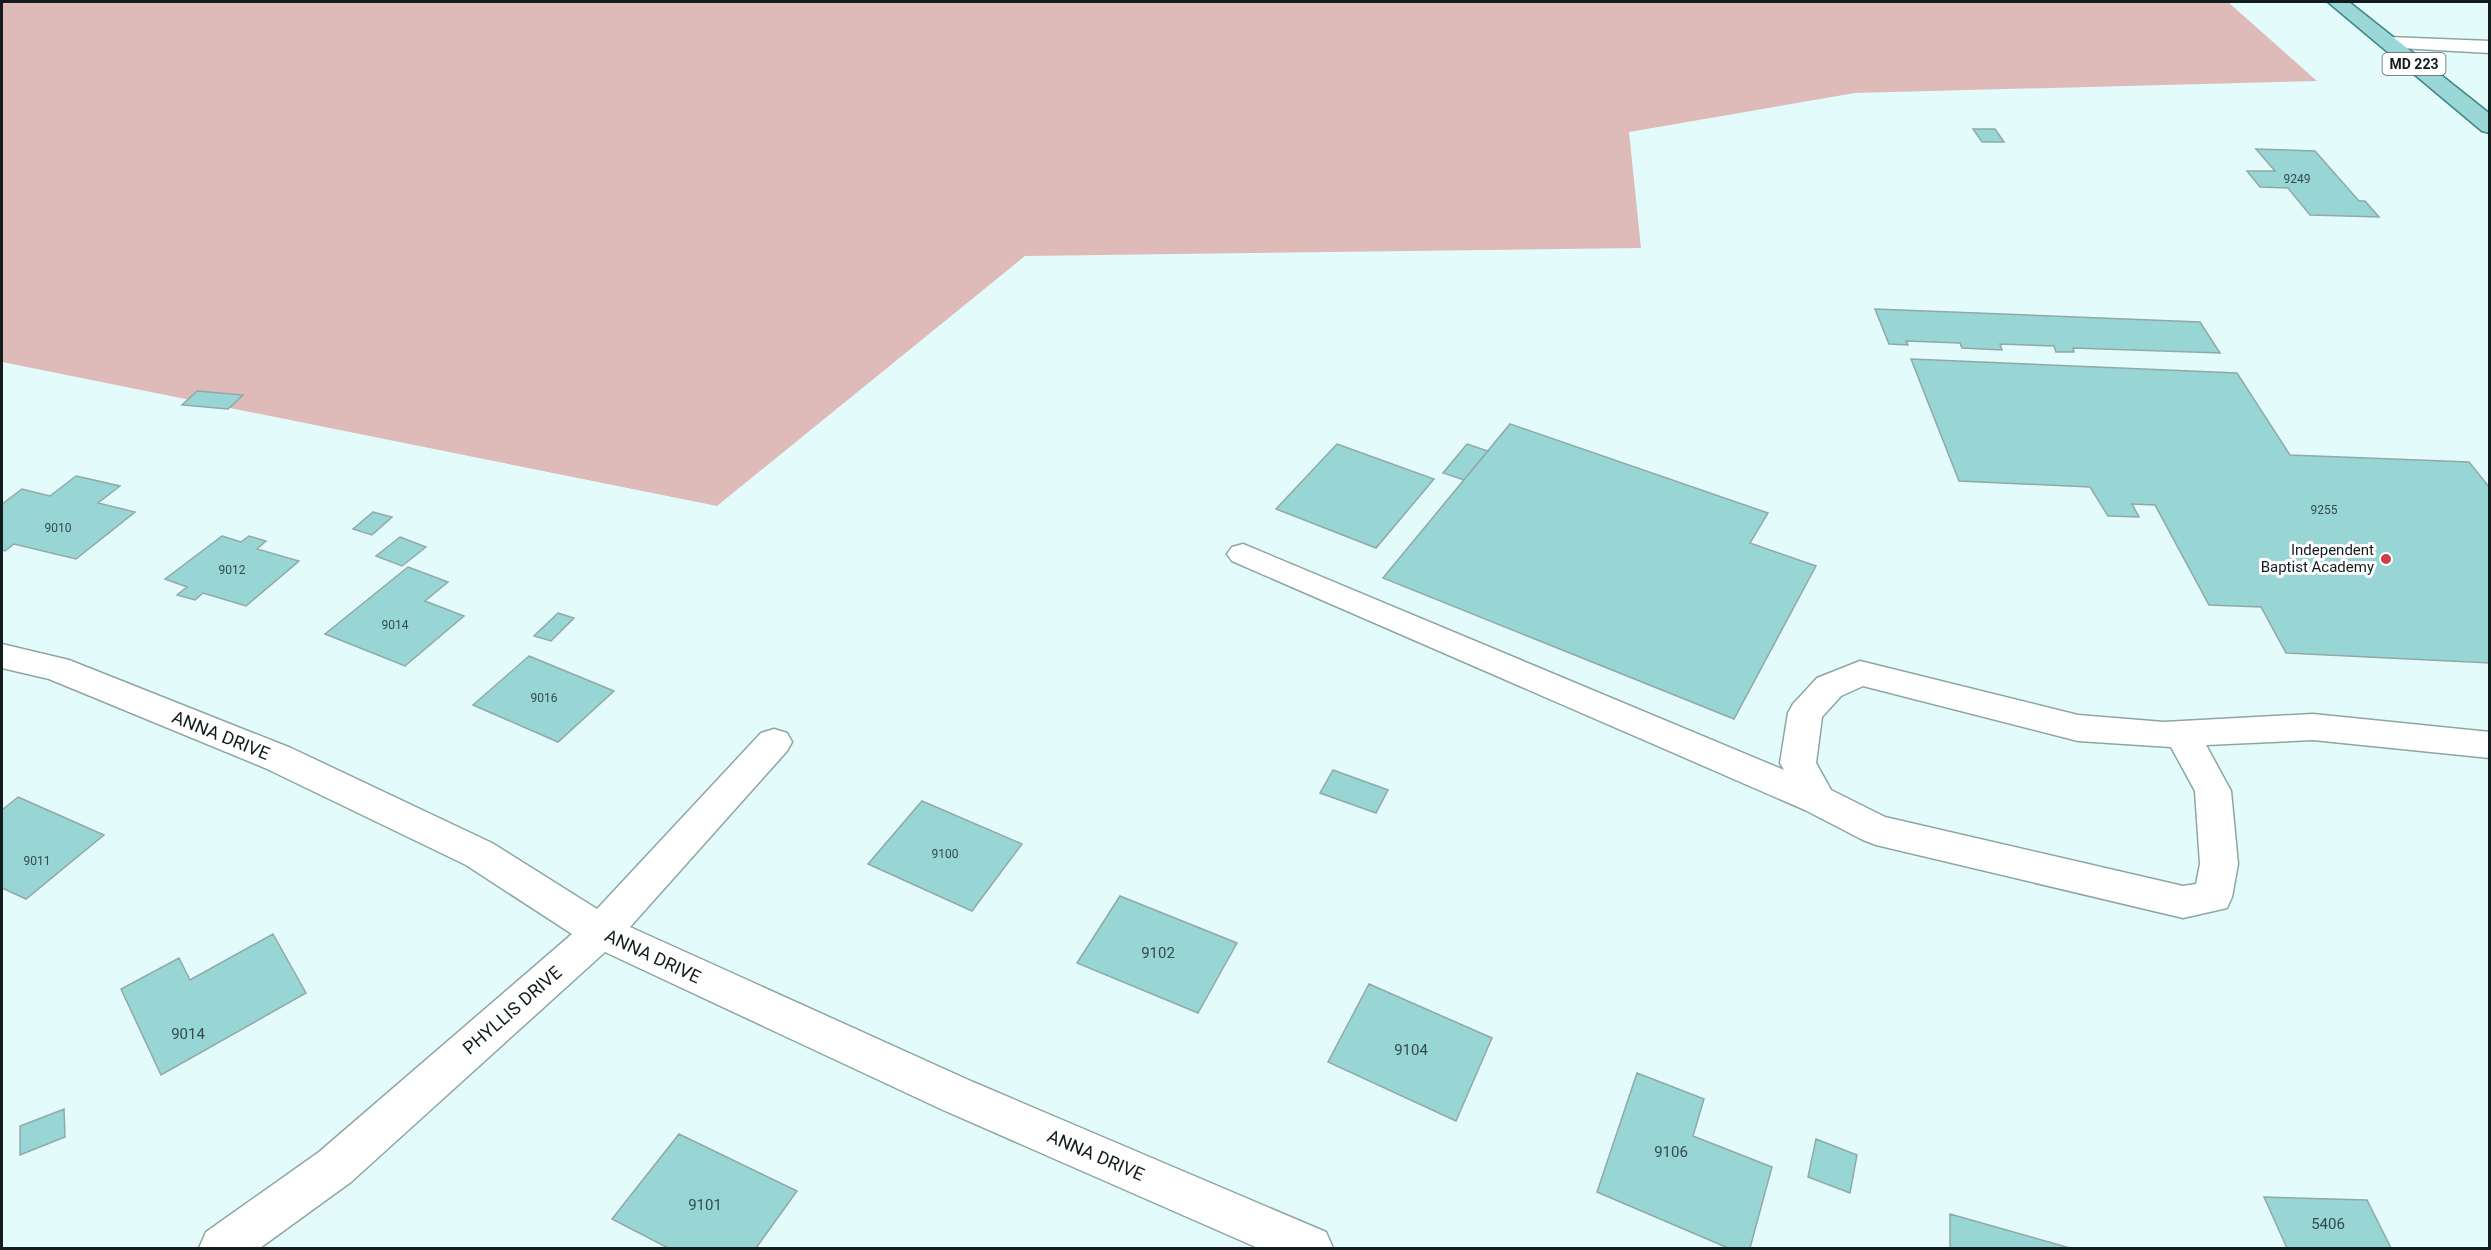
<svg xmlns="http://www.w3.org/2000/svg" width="2491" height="1250" viewBox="0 0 2491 1250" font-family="Roboto,sans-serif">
	<rect width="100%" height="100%" fill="#e3fcfb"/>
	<path fill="#debbb9" d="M2 2H2228L2317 81 1855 93 1629 132 1641 248 1025 256 717 506 2 362Z"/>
	<path fill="#97d6d5" stroke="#91a8a7" stroke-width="1.5" d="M1973 129H1995L2004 142H1982Z
		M2256 149 2315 151 2359 201H2365L2379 217 2310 215 2288 188 2260 187 2247 171H2275Z
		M1875 309 2200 322 2220 353 2073 348 2074 352H2056L2054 346 2000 344 2002 350 1962 348 1960 343 1906 341 1908 345 1889 344Z
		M1911 359 2237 373 2290 455 2469 462 2490 488V663L2286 653 2261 607 2209 605 2155 505 2132 504 2139 517 2108 516 2090 487 1959 481Z
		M197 391 243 395 228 409 182 405Z
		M1510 424 1768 513 1750 543 1816 566 1734 719 1383 578Z
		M1337 444 1434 479 1376 548 1276 509Z
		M1467 444 1488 451 1464 480 1443 473Z
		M76 476 120 486 98 503 135 512 76 559 14 544 5 551 2 550V504L22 489 50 496Z
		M373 512 392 517 372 535 353 529Z
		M222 536 241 542 249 536 266 541 257 549 299 561 246 606 203 593 195 600 177 595 187 587 165 579Z
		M400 537 426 547 402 566 376 556Z
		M408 567 448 582 425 601 464 616 405 666 325 634Z
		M558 613 574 618 551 641 534 636Z
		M529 656 614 691 558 742 473 705Z
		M1333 770 1388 790 1376 813 1320 793Z
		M18 797 104 835 26 899 2 888V810Z
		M922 801 1022 844 972 911 868 864Z
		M1120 896 1237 943 1198 1013 1077 963Z
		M273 934 306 993 161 1075 121 989 179 958 190 980Z
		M1369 984 1492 1038 1456 1121 1328 1062Z
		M1637 1073 1704 1099 1693 1136 1772 1167 1750 1248H1728L1597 1192Z
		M64 1109 65 1137 20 1155V1126Z
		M679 1134 797 1191 756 1248H668L612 1219Z
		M1816 1139 1857 1155 1850 1193 1808 1177Z
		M2264 1197 2367 1200 2391 1248H2287Z
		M1950 1214 2070 1248H1950Z"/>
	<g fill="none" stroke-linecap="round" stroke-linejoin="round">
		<defs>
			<path id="service" d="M2389 37 2490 41V53L2382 47 2379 43 2382 39Z
				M1243 544 1784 770 1780 763 1788 713 1793 704 1817 678 1860 661 2078 715 2164 722 2313 714 2490 732V758L2313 740 2206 745 2231 791 2238 864 2232 897 2227 908 2183 918 1876 845 1863 840 1805 810 1232 561 1227 554 1232 547ZM1863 686 2078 741 2171 747 2195 791 2200 864 2196 884 2183 886 1885 817 1831 790 1816 763 1822 717 1841 696Z"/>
			<path id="minor" d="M2 644 69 660 291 748 492 843 597 909 761 733 774 729 787 733 792 742 787 751 630 927 973 1082 1326 1232 1333 1248H1258L943 1110 605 952 351 1182 260 1248H199L206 1232 319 1152 572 934 466 865 265 768 49 679 2 668Z"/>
			<path id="primary" d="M2328 2H2349L2490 114V133L2482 131Z"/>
		</defs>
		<use href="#service" stroke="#8ea5a4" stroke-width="3"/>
		<use href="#minor" stroke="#8ea5a4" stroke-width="3"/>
		<use href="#primary" stroke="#408686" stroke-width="3"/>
		<use href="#service" fill="#fff" fill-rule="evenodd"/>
		<use href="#minor" fill="#fff" fill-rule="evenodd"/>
		<use href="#primary" fill="#9ad8d8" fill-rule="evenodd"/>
	</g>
	<circle fill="#ce3e4a" stroke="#fff" stroke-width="2" cx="2386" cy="559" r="6"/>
	<g text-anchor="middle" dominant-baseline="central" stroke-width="6" stroke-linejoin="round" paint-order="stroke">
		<g font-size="12" fill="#354b4b">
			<text x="2297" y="179">9249</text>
			<text x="2324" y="510">9255</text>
			<text x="58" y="528">9010</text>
			<text x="232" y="570">9012</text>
			<text x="395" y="625">9014</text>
			<text x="544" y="698">9016</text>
			<text x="945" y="854">9100</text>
			<text x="37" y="861">9011</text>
		</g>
		<rect fill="#fff" stroke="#5a6161" stroke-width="1.5" x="2382.5" y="53" width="63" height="22" rx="4.5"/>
		<g font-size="14" font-weight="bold" fill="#141d1d">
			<text x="2414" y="64">MD 223</text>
		</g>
		<g font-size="15" fill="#141d1d" stroke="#fff" text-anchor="end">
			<text x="2374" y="550">Independent<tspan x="2374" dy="17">Baptist Academy</tspan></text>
		</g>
		<g font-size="15" fill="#354b4b">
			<text x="1158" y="953">9102</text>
			<text x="188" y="1034">9014</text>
			<text x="1411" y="1050">9104</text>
			<text x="1671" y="1152">9106</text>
			<text x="705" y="1205">9101</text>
			<text x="2328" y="1224">5406</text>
		</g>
		<g font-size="18" fill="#141d1d" stroke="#fff">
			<text transform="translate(221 735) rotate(22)">ANNA DRIVE</text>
			<text transform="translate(653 956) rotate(25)">ANNA DRIVE</text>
			<text transform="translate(512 1010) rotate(-41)">PHYLLIS DRIVE</text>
			<text transform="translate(1096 1155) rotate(23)">ANNA DRIVE</text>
		</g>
	</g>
	<rect width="2491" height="1250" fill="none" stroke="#141d1d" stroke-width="6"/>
</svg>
